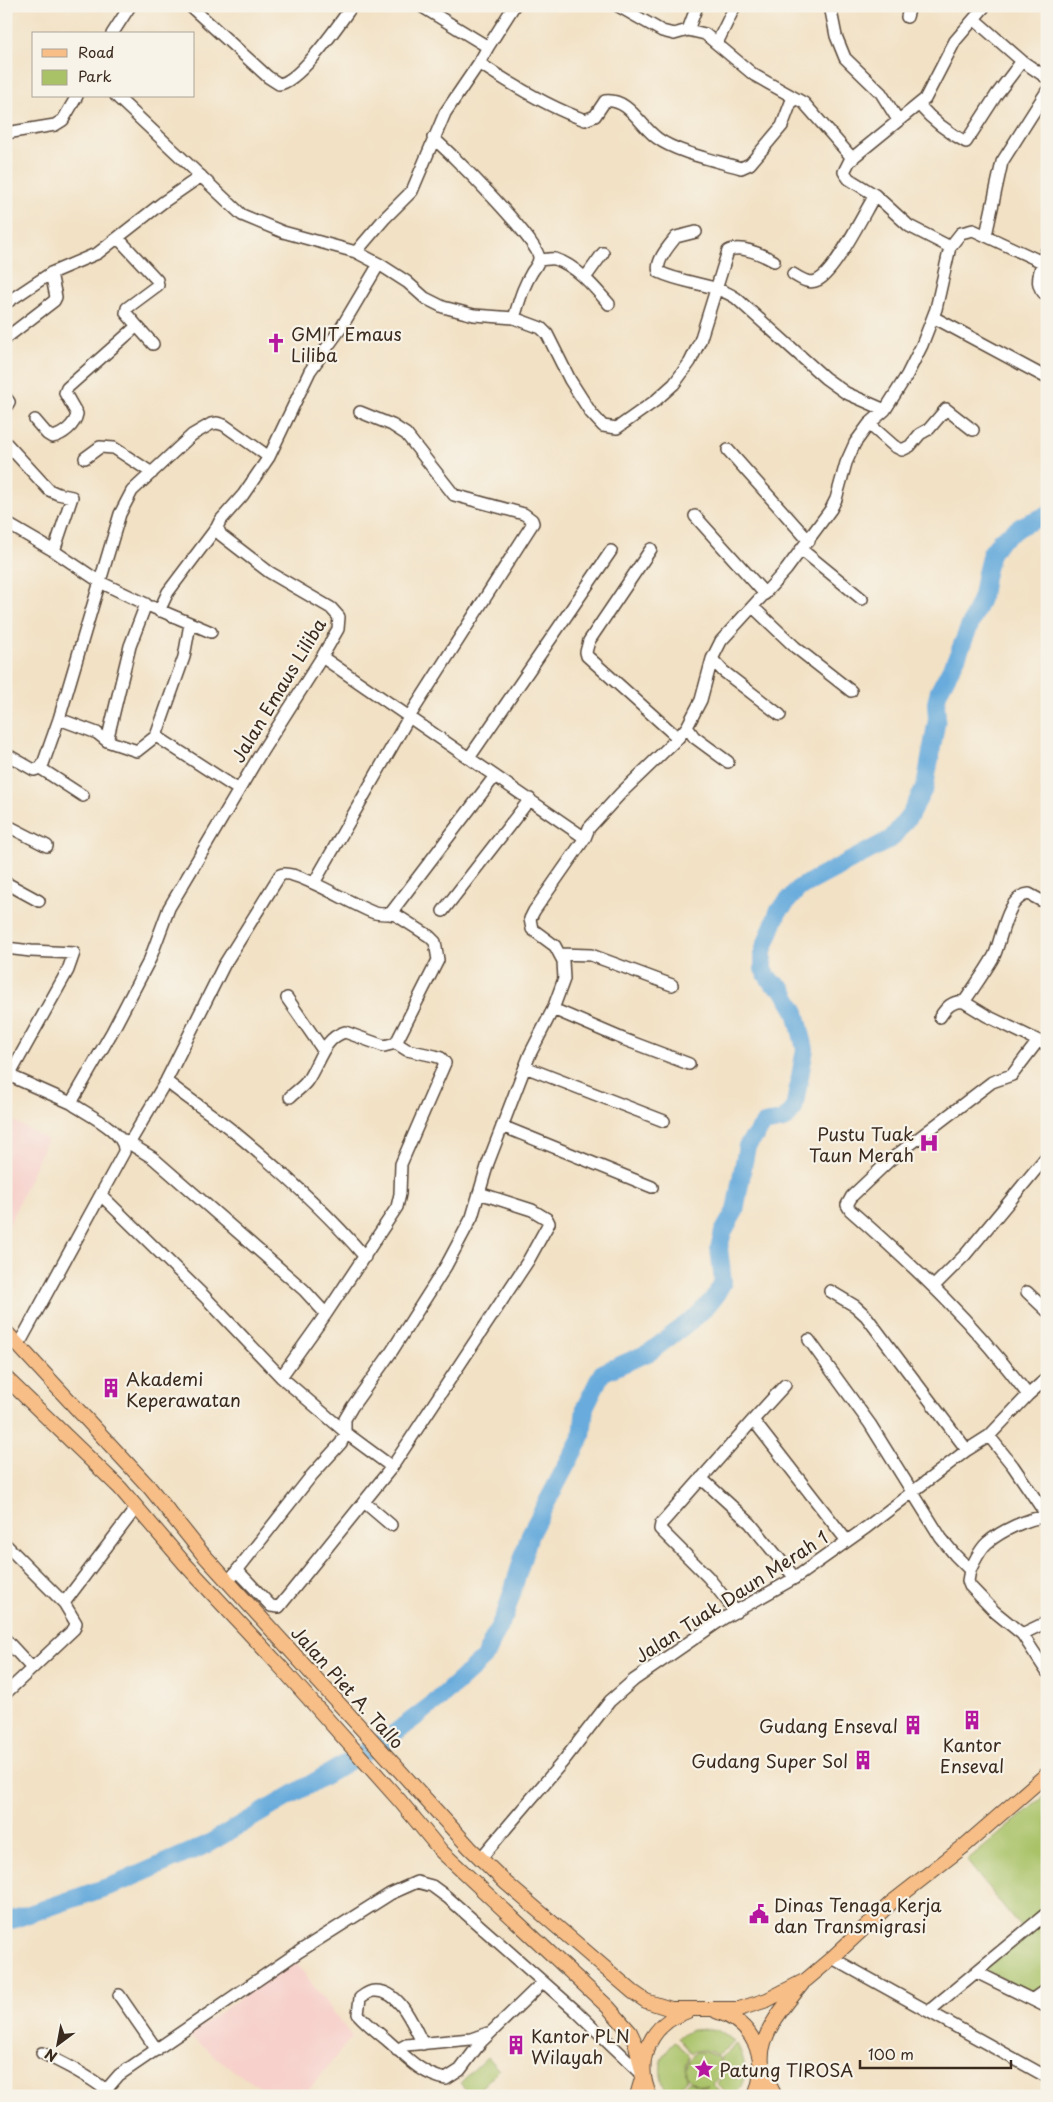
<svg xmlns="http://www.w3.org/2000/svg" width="1053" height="2102" viewBox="0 0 1053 2102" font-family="'Playpen Sans',sans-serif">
	<rect width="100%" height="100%" fill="#f7f3e8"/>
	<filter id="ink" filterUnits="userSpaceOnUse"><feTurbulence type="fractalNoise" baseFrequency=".02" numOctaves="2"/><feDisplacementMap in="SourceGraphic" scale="10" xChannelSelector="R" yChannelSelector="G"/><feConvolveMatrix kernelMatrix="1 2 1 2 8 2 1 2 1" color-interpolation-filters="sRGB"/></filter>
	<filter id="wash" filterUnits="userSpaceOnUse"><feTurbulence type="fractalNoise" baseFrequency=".0096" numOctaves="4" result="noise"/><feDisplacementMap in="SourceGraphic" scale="20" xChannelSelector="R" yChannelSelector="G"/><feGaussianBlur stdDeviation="1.12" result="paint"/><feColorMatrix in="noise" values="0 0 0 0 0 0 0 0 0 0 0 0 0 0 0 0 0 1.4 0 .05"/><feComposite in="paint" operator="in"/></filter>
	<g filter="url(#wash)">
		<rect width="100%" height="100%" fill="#f2e1c4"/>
		<path fill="#f7d0cb" d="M6 1117 47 1139 6 1232Z
			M294 1960 352 2037 304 2096H275L237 2073 188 2035Z"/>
		<path fill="#a9c267" stroke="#727642" d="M1047 1794V1908L1021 1928 967 1861Z
			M1047 1918V2003L985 1969Z
			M707 2029 717 2030 735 2042 717 2055C709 2050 700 2048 691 2053L678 2037 691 2030Z
			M675 2041 689 2056 685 2065 687 2080 669 2095C656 2076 658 2057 675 2041Z
			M737 2044C747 2063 749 2079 734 2096H728L717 2083C725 2075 724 2067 720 2058Z
			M696 2052H706L718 2057C723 2068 723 2075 713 2084L724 2096H673L689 2081 703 2087 709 2086C686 2086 677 2069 696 2052Z
			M487 2057 499 2070 472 2096 460 2083Z"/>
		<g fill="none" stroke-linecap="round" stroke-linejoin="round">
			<path stroke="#67abdc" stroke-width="18" d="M6 1922 119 1883 206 1845 384 1741 438 1700 484 1658 506 1612 530 1534 582 1436 585 1407 602 1373 650 1352 698 1315 714 1298 723 1282 719 1248 723 1232 735 1211 747 1146 764 1124 784 1120 794 1109 805 1049 796 1012 782 988 771 982 763 969V951L778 912 799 888 891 839 910 815 925 787 937 719 936 703 939 691 957 657 982 596 985 577 991 553 1001 540 1023 525 1047 515"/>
		</g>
	</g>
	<g filter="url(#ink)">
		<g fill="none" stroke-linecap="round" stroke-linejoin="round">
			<defs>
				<path id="minor" d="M190 6 268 77 279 84C300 82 339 24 352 6
					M421 6 488 47
					M618 6 662 31 674 34 688 30 705 34 754 75 804 103 853 159
					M830 6 836 36 845 58 881 93 898 120
					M907 17 910 6
					M974 19 1022 61 1047 78
					M688 30 697 6
					M112 34 130 6
					M717 43 735 6
					M479 63C512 85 548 107 585 120L595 116 605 101C629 98 640 126 657 138 675 152 717 161 741 168L750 164 782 126 793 97
					M919 105C933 121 947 132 966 142L997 94 1022 61
					M6 133 55 125 63 120 77 96
					M433 138C449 151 540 242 539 258 539 263 535 268 532 272 522 289 520 299 514 318
					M696 232 676 237C669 246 655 261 659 272 684 284 713 283 736 298L825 378 846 393 885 410
					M986 235 1002 162 1047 91
					M950 247 961 233 973 230 1042 262 1047 250
					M356 252 385 218 412 191 445 113 479 63 488 47 514 6
					M539 260C544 260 550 258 555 259 577 266 594 287 609 304
					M1042 262C1039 276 1034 286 1047 296
					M379 264 407 282 425 298 443 307 474 315 514 318 541 328 547 334 570 380 591 413 603 426 617 428 655 401 674 384 690 362 700 341 728 251C740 244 763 255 774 261
					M793 274C800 278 809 285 818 280 835 272 864 213 875 195
					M585 278 603 253
					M6 303 51 273 98 253 162 203 201 176
					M933 317 1047 378
					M137 326 153 344
					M6 338 54 301 56 297 51 273
					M6 398 9 402 6 407
					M35 420 47 434 52 437C63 435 75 425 77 414L65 393 67 388 137 326 126 313 127 308 158 285 157 280 118 238
					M869 424 894 446 902 450 910 446 920 434 929 429 946 409 973 430
					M6 443 49 490 58 494 72 497 54 551
					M728 450 809 541
					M85 458 100 447 114 448 152 473
					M695 516 765 594
					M6 523 54 551 100 582 146 604 130 646 107 741
					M651 549 589 641 586 652 587 656 678 738
					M802 550 862 599
					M152 607 211 632
					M753 607 795 647 851 691
					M159 611 168 592 217 527
					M190 624 184 657 156 736 239 790
					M322 657 585 838
					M712 659 723 671 780 715
					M59 719 97 733 107 741 137 751 156 736
					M687 727 694 737 728 762
					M6 754 34 770 40 768 43 764 59 719 120 514 132 491 192 435 211 424 217 423 224 425 269 457
					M469 758 611 551
					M40 768 83 796
					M6 825 47 846
					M6 883 39 901
					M314 883 409 717 533 523 532 520 524 514 454 495 406 434 392 425 360 412
					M1047 901 1040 900 1029 894C1006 896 1002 940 994 956 985 972 974 987 964 1002L987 1016 1047 1045
					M443 911 530 799
					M390 914 396 915 429 936 435 942 438 960 396 1043
					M6 948 31 951 74 953 68 970 9 1076
					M560 954 591 955 672 985
					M287 998 323 1050
					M553 1009 623 1039 689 1064
					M940 1017C946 1008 952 1000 964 1002
					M525 1067 664 1121
					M6 1074 71 1103
					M166 1081C188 1099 212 1114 234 1132 280 1170 326 1211 365 1257
					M502 1126 652 1187
					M124 1140 153 1158 304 1290 326 1314
					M130 1142 166 1081 224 965 280 875C294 867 357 908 375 913 380 914 385 914 390 914L495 776
					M101 1195 204 1296 281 1377 350 1436 392 1467
					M934 1286 965 1255 1047 1156
					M830 1291 855 1306 866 1316 967 1450
					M1027 1292 1047 1311
					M809 1340 870 1424 941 1538 955 1555 970 1570 968 1581 970 1586 995 1612 1022 1634 1047 1672
					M18 1346 124 1152C127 1132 85 1113 71 1103L112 1032 150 959 169 908 259 756 322 657 338 629 339 617 331 608 269 572 221 535 217 527 220 521 243 495 269 457 310 371 341 328 379 264 356 252 283 232 242 215 116 96
					M281 1377 326 1314 397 1207 400 1194 401 1164 445 1063 441 1058 435 1056 407 1050 396 1043 384 1046 345 1032C323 1038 319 1064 307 1081 303 1087 295 1092 290 1097
					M1028 1395C975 1324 916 1268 850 1210L847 1205 852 1196 890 1160 992 1082 1012 1075 1038 1041
					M753 1420 785 1385
					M989 1436 1013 1466 1047 1516
					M701 1478 750 1523 795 1578
					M364 1502 391 1525
					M6 1545 64 1603 76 1623 74 1629 6 1693
					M237 1570 271 1606 279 1607 392 1467 528 1261 549 1223 547 1219 532 1210 479 1193
					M970 1570C975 1561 979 1550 987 1543 1002 1530 1027 1519 1047 1516
					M228 1582 312 1475 341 1443 345 1435V1419L352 1407 392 1351 446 1266 472 1217 488 1163 530 1054 553 1009 564 979 563 961 555 946 532 929 530 919 534 911 585 838 589 828 621 793 678 738 687 727 701 700 712 659 721 641 786 570 831 509 836 499 846 463 855 443 869 424 885 410 907 375 922 345 936 309 950 247 909 226 875 195 849 179 844 172 850 160 925 99 955 41 985 6
					M64 1603 136 1508
					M736 1612 708 1577 660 1529 661 1524 753 1420 847 1541
					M1022 1634 1047 1622
					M6 1640 32 1668
					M480 1859 565 1759 610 1701 634 1680 724 1618 795 1578 867 1527 967 1450 989 1436 1028 1395 1047 1378
					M832 1958 1047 2077
					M976 1972 1047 2007
					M119 1995 157 2050
					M1033 1999 1047 1989
					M929 2011 1047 1913
					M423 2044C413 2025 400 1989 374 1991 369 1991 364 1995 360 1998L358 2014C367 2024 377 2032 387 2040 405 2056 422 2075 446 2079L460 2070 481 2042 543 1982
					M397 2050 406 2045 471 2039 488 2033
					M42 2053C64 2064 87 2075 106 2090L102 2096
					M112 2096 106 2090 119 2075 300 1951 390 1894 417 1882 432 1886 447 1897 575 2010 643 2075"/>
				<path id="major" d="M6 1332 150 1488 202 1553 470 1848 506 1883 633 1992 646 2001 671 2009H739L767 2000 806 1980 832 1958 891 1903 963 1847 1047 1774
					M6 1378 120 1488 185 1564 279 1665 400 1801 442 1852 608 2007 630 2032 636 2045 643 2075 637 2096
					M716 2011C754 2023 770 2060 755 2096
					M650 2096C633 2060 651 2023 688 2011
					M775 2096C770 2086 763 2074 762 2063 758 2035 786 2004 802 1984"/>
			</defs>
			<use href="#minor" stroke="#564537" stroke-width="14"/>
			<use href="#major" stroke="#564537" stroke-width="16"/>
			<use href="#minor" stroke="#fff" stroke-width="11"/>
			<use href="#major" stroke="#f7be87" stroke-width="14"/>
		</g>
	</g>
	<defs>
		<symbol id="church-bare" viewBox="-9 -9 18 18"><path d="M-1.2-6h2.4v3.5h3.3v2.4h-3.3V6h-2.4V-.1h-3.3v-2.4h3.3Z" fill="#b5179e" stroke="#f7f3e8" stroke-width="2.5" paint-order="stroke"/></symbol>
		<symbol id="hospital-bare" viewBox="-9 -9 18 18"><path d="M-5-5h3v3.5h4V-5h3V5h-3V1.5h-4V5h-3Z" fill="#b5179e" stroke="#f7f3e8" stroke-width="2.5" paint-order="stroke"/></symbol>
		<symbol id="building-bare" viewBox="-9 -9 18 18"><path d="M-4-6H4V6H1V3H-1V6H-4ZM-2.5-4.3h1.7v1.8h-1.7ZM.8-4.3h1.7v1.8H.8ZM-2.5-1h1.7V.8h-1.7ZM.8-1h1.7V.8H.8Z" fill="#b5179e" stroke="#f7f3e8" stroke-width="2.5" paint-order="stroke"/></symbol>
		<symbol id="civic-bare" viewBox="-9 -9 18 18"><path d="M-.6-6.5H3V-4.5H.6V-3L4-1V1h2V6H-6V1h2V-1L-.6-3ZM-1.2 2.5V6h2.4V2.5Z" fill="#b5179e" stroke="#f7f3e8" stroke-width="2.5" paint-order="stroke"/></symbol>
		<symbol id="sight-bare" viewBox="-9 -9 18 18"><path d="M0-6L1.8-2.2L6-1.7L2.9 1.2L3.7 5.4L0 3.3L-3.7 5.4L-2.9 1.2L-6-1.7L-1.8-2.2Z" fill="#b5179e" stroke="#f7f3e8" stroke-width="2.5" paint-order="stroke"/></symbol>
	</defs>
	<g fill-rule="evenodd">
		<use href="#church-bare" x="262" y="329" width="28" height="28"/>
		<use href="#hospital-bare" x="915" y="1129" width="28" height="28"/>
		<use href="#building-bare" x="97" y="1374" width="28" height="28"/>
		<use href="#building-bare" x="958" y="1706" width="28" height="28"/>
		<use href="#building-bare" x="899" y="1711" width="28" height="28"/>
		<use href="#building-bare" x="849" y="1746" width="28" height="28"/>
		<use href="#civic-bare" x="745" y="1900" width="28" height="28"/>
		<use href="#building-bare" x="502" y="2031" width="28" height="28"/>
		<use href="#sight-bare" x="690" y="2055" width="28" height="28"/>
	</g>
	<g text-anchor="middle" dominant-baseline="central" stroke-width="4.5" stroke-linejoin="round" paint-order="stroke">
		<g font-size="18" fill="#3b2a1e" stroke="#f7f3e8" text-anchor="start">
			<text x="291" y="333">GMIT Emaus<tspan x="291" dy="21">Liliba</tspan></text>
			<text x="914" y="1133" text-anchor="end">Pustu Tuak<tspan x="914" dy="21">Taun Merah</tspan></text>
			<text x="126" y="1378">Akademi<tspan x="126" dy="21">Keperawatan</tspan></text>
			<text x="898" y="1725" text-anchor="end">Gudang Enseval</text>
			<text x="972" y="1744" text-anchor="middle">Kantor<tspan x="972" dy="21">Enseval</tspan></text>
			<text x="848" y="1760" text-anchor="end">Gudang Super Sol</text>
			<text x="774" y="1904">Dinas Tenaga Kerja<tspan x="774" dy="21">dan Transmigrasi</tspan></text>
			<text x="531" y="2035">Kantor PLN<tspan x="531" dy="21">Wilayah</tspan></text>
			<text x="719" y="2069">Patung TIROSA</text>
		</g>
		<g font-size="18" fill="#3b2a1e" stroke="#f7f3e8">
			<text transform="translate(278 690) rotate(-59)">Jalan Emaus Liliba</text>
			<text transform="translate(731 1596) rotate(-33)">Jalan Tuak Daun Merah 1</text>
			<text transform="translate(348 1687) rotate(48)">Jalan Piet A. Tallo</text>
		</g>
	</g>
	<rect width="1053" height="2102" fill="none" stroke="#f7f3e8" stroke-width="25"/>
	<rect x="32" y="32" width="162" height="65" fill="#f7f3e8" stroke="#aca397"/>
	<rect x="42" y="49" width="25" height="8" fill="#f7be87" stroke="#aca397"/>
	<text x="78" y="58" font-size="15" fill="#3b2a1e">Road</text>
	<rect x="42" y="70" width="25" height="15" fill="#a9c267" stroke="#aca397"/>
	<text x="78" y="82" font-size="15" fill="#3b2a1e">Park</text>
	<g transform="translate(58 2044) rotate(212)" stroke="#f7f3e8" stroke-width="4" paint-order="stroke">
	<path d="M0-4L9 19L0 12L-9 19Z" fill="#3b2a1e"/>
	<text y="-8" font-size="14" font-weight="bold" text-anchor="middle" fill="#3b2a1e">N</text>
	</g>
	<path d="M860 2060v8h151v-8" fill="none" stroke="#3b2a1e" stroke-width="2.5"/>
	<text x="868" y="2060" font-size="15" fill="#3b2a1e" stroke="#f7f3e8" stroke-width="4" paint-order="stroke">100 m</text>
</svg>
